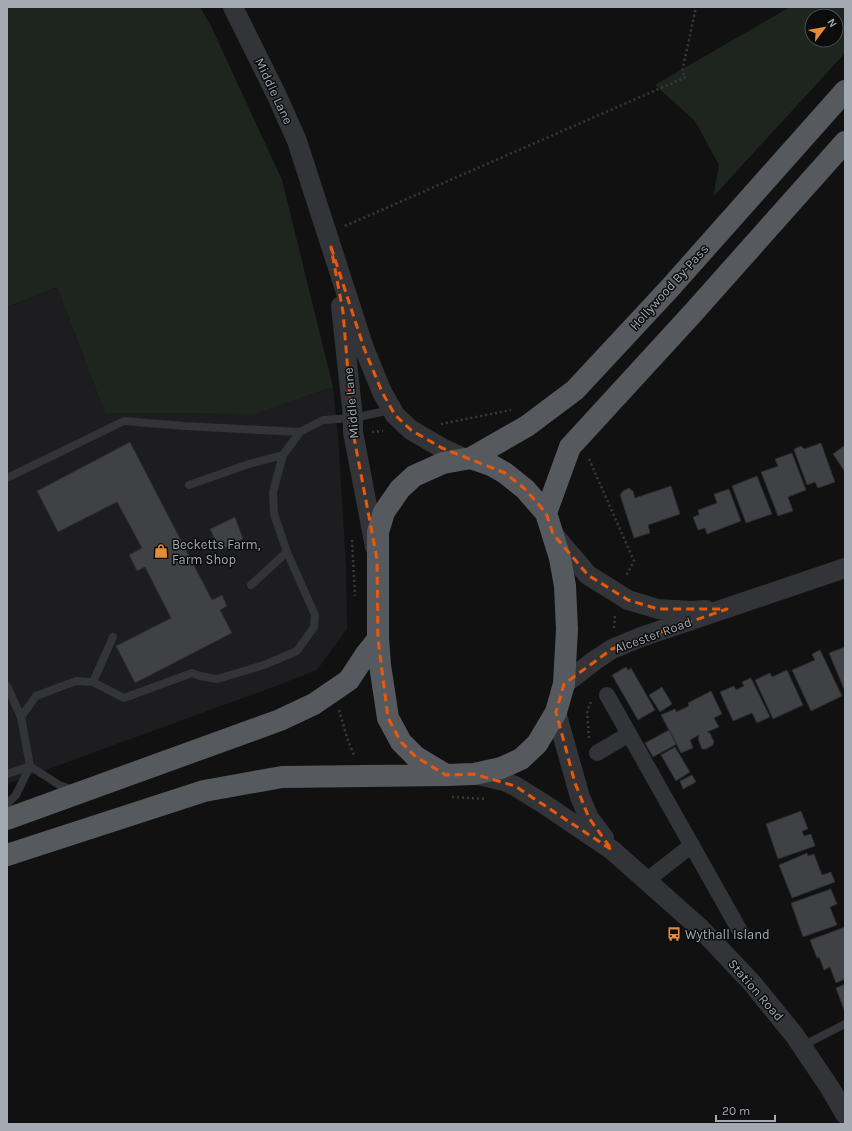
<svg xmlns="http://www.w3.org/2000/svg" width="852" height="1131" viewBox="0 0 852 1131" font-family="Karla,sans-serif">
	<rect width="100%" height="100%" fill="#111112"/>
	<path fill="#1d1d1f" d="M57 287 105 413 253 414 333 387 338 435 346 564 347 629 317 670 268 689 7 784V307Z"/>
	<path fill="#1e251e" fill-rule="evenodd" d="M7 7H200L211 26 282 180 333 387 254 414 105 413 57 287 7 307Z
		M790 7H845V53L713 197 719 165 695 121 655 85ZM812 16H836V40H812Z"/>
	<path fill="#404145" stroke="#2b2c2e" d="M130 442 212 600 222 595 227 606 220 610 232 633 135 683 116 646 171 618 145 567 137 571 129 555 142 548 117 502 58 532 37 491Z
		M821 443 835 482 818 488 815 482 807 485 794 450 796 448 801 446 804 449Z
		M845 445V472L833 454Z
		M792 453 806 490 788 497 793 511 778 516 761 472 778 466 775 459Z
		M757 476 772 514 746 523 732 486Z
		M671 486 680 514 648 525 650 533 634 538 620 495 623 491 629 488 633 491 635 498Z
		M729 489 741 521 707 534 705 528 698 530 693 517 699 515 698 510 717 503 714 494Z
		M235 517 243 539 220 551 210 529Z
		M845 647V688L844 689 829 653Z
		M820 650 842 696 811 711 792 670 815 660 812 654Z
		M626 667 628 670 631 668 655 710 638 720 612 675Z
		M787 670 803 705 773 719 755 680 770 673 772 677Z
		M751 678 770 717 757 723 752 713 733 721 720 692 734 686 736 690 744 686 742 682Z
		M662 687 672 704 660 712 649 695Z
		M711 691 722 714 714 718 719 727 707 732 710 733 714 742 713 745 706 749H702L698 739 699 735 690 740 693 748 681 753 661 715 675 709 676 712 689 706 688 703Z
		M669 730 677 744 653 757 645 743Z
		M675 747 690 772 676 781 661 755Z
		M692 775 696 782 683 789 680 781Z
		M801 811 808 829 802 831 804 836 811 834 815 846 778 859 766 824Z
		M807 853 808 856 814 854 822 875 831 872 835 882 792 898 779 865Z
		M831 889 837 904 830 907 837 925 803 937 791 903Z
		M845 927V979L836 983 830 967 824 970 819 957 817 958 810 940Z
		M845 984V1009L844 1010 836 988Z"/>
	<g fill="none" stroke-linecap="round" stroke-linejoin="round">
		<path stroke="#383b3e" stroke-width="2.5" stroke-dasharray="2 3" stroke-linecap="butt" d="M345 226 686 77 682 72 696 7
			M441 424 511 410
			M372 432 383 431
			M589 459 634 561 626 576
			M352 540 355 596
			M614 628 615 615
			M339 710 348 741 354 755
			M589 738 587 711 591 702
			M452 797 487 799"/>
		<path stroke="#323437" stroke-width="8" d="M7 478 124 421 184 426 300 432
			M189 485 249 464 283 455
			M251 585 287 552
			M93 682 113 637
			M7 686 21 717 30 766 16 795 7 804
			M21 717 36 696 76 681 93 682 124 698 192 673 200 676 217 679 264 665 297 651 314 627 315 615 287 552 274 514 273 492 283 455 300 432 323 420 353 418 391 410
			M30 766 59 785 74 790
			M7 774 30 766
			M802 1046 845 1024"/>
		<path stroke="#323437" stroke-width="16" d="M607 695 740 931
			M597 753 629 734
			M646 881 692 845"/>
		<path stroke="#323437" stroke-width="20" d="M233 7 277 96 297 141 364 348 382 392 395 415 411 430 442 448 464 458
			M341 306 353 418V432L375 547
			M553 534 588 575 628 600 658 609 692 611 706 610
			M564 684 594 661 612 649 641 637 845 568
			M556 712 580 797 589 818 604 838
			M474 774 504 781 515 786 544 804 612 850 700 928 752 983 795 1036 830 1088 845 1114"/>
		<path stroke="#565a5f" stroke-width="22" d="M471 458 527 426 575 390 669 289 845 91
			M546 513 570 447 692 314 845 142
			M7 819 280 720 314 704 349 680 366 654 378 639
			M7 855 204 791 282 777 365 776 446 775 474 774 501 768 521 759 537 744 556 712 564 684 567 629 565 586 560 558 546 513 525 489 505 473 491 465 471 458 443 463 414 476 400 489 384 512 378 532V639L380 665 388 718 401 742 416 757 446 775"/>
	</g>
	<path fill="none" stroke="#e8590c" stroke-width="3" stroke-dasharray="8 5" stroke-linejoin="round" d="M331 247 364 348 382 392 395 415 411 430 442 448 505 473 525 489 546 513 553 534 588 575 628 600 658 609H727L612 649 564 684 556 712 575 783 589 818 612 850 515 786 474 774 446 775 416 757 401 742 388 718 378 639 377 559 353 432 343 312Z"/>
	<defs>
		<symbol id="shop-bare" viewBox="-9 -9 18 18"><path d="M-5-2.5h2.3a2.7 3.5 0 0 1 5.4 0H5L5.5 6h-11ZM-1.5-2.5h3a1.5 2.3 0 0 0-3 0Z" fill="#e68c36" stroke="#0c0c0d" stroke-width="2.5" paint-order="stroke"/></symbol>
		<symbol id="bus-bare" viewBox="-9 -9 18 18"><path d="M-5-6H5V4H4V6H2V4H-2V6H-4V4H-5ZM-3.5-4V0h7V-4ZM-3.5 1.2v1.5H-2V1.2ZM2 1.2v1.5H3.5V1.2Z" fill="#e68c36" stroke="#0c0c0d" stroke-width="2.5" paint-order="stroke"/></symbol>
	</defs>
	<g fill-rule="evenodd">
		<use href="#shop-bare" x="151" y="541" width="20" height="20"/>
		<use href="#bus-bare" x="664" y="924" width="20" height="20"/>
	</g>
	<g text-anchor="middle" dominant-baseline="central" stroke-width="3" stroke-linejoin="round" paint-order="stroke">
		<g font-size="13" fill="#a3aab2" stroke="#0c0c0d">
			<text transform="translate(274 91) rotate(65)">Middle Lane</text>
			<text transform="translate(669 287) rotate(-48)">Hollywood By-Pass</text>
			<text transform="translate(351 403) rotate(-95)">Middle Lane</text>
			<text transform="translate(653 635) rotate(-20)">Alcester Road</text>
			<text transform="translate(756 990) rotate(49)">Station Road</text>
		</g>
		<g font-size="13" fill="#a3aab2" stroke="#0c0c0d" text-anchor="start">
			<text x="172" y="544">Becketts Farm,<tspan x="172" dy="15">Farm Shop</tspan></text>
			<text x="685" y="934">Wythall Island</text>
		</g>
	</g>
	<rect width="852" height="1131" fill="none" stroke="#a3aab2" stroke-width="16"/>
	<g transform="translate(824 28) rotate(58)"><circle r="19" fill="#0c0c0d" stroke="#484b4f"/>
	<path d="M0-3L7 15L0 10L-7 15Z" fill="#e68c36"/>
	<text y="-6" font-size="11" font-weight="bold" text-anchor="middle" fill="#a3aab2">N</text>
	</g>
	<path d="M716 1115v6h59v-6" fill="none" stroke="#a3aab2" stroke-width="2"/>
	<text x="722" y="1115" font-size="12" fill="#a3aab2" stroke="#0c0c0d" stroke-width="3" paint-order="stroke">20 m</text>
</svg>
